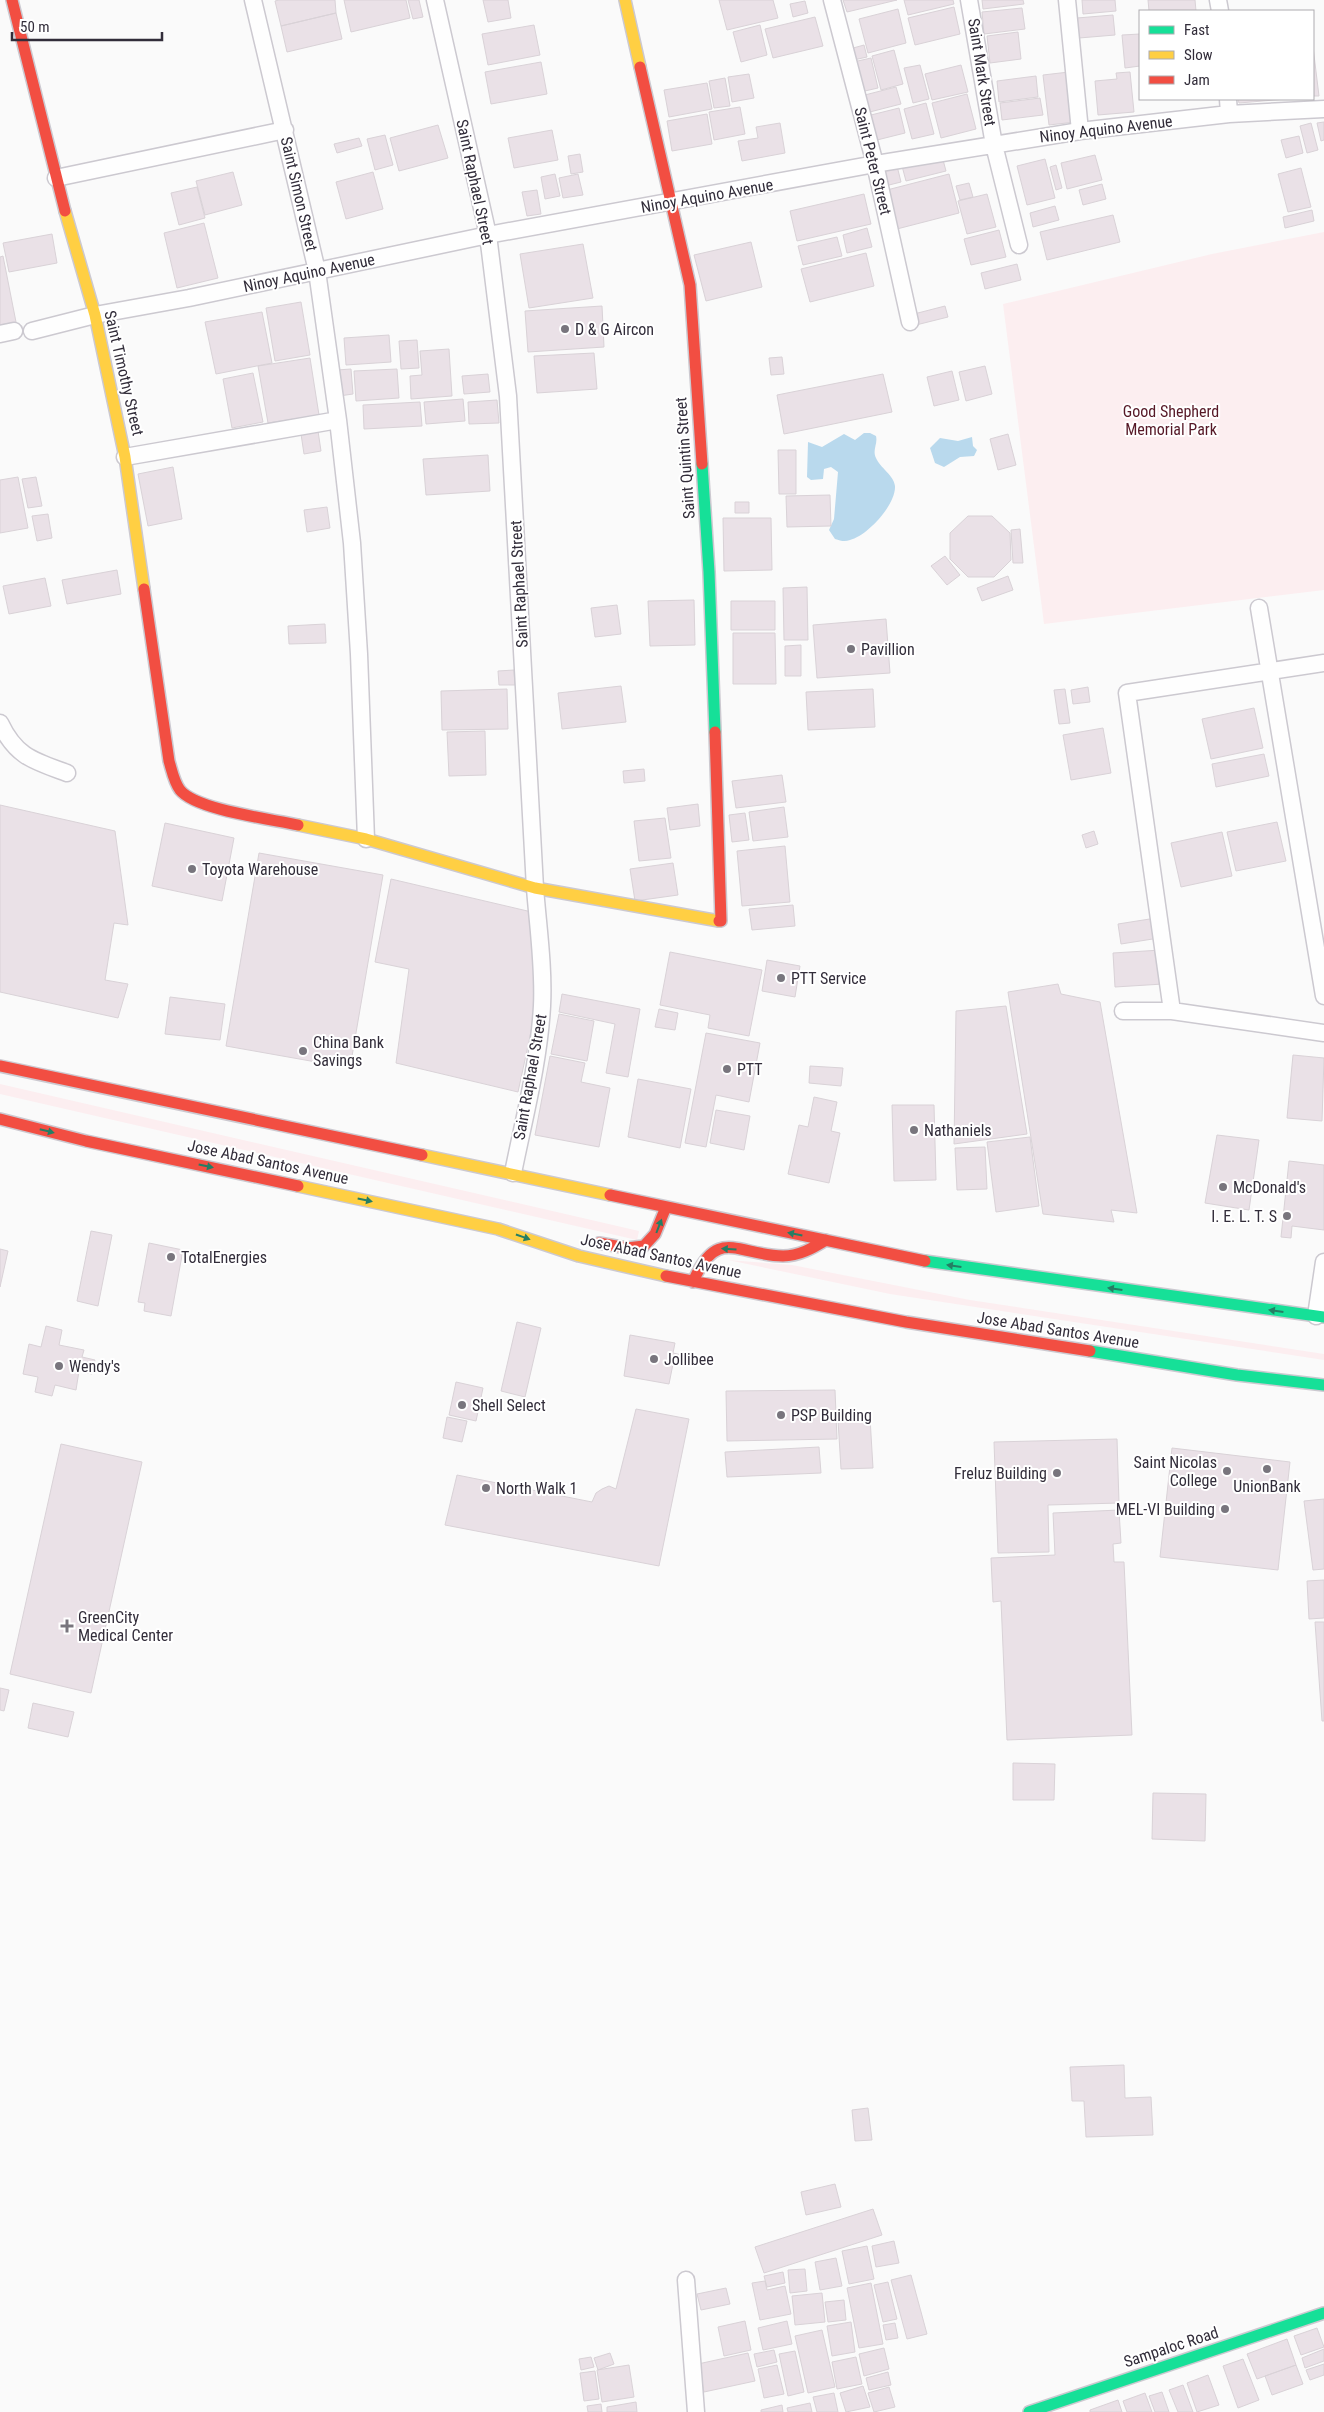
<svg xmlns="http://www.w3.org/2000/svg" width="1324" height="2412" viewBox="0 0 1324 2412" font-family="'Roboto Condensed',sans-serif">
	<rect width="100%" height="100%" fill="#fafafa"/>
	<path fill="#fceef0" d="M1324 232V590L1044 624 1003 304 1212 254Z
		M0 1084 639 1231 637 1240 0 1094Z
		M728 1260 792 1265 970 1300 1324 1354V1360L890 1294Z"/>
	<path fill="#b9d9ed" d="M864 433H870L876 436C878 444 872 450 876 458 880 468 894 475 895 486 896 505 867 536 850 540 845 542 841 541 835 539L829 530 834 519 838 472 831 467 824 469 823 479 811 480 807 477 808 442 822 447 844 434 855 440Z
		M972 437 973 446 977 450 974 456 960 457 944 467 935 463 930 448 940 438 958 441Z"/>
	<path fill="#eae1e7" stroke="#d9d2d7" d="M279 0H335L336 13 281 26 275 1Z
		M344 0H406L410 18 351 32Z
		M408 0H419L423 17 413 19Z
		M483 0H508L511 18 488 22Z
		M719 0H773L778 18 727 30Z
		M843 0H897L847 12Z
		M904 0H953L954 4 908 15Z
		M982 0H1023L1024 4 983 9Z
		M1082 0H1115L1116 11 1083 14Z
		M1148 0H1195L1196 11H1149Z
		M805 1 808 13 793 17 790 4Z
		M954 7 960 34 915 45 908 18Z
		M1022 8 1025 29 984 34 982 12Z
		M898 9 906 43 868 53 859 19Z
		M336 13 342 39 287 52 281 26Z
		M1113 15 1115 35 1079 38 1077 18Z
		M815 17 823 46 773 58 765 29Z
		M534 25 540 55 488 65 482 34Z
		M760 25 767 55 741 62 733 32Z
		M1018 32 1021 59 990 63 987 36Z
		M1140 34V66L1125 68 1122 35Z
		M864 45 867 57 849 61 846 50Z
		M1313 47 1319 96H1313Z
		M894 50 903 84 881 90 872 56Z
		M871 58 878 88 856 93 849 63Z
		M541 62 547 94 491 104 485 72Z
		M920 65 929 99 913 103 904 68Z
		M961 65 968 92 932 100 925 74Z
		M1069 72 1075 122 1049 125 1043 75Z
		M1130 72 1134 112 1098 115 1095 81 1117 79 1116 73Z
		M749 74 754 98 732 102 728 77Z
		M1036 76 1038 97 999 102 997 81Z
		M725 78 730 106 714 108 709 81Z
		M707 83 712 109 669 117 664 90Z
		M896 87 901 104 862 114 857 97Z
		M967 94 976 129 941 138 932 103Z
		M1040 98 1043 115 1002 120 1000 103Z
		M1238 99H1286L1239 103Z
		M926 103 934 134 912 139 904 109Z
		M740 107 745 134 714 140 709 112Z
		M899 108 905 133 869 142 863 117Z
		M707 114 712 144 672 151 667 121Z
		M1324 122V140L1321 141 1317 123Z
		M780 123 785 153 742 161 738 141 758 138 756 127Z
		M1311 123 1318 150 1307 153 1300 126Z
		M438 125 448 158 399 171 390 138Z
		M552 130 558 160 514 168 508 138Z
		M385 135 393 165 375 170 367 139Z
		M1299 136 1303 153 1286 158 1281 140Z
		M359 138 362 146 337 153 334 144Z
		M580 154 583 172 571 174 568 156Z
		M1095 155 1102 180 1067 189 1061 163Z
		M942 156 946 171 906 181 902 166Z
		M1045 159 1055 198 1027 205 1017 166Z
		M1056 165 1062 188 1056 190 1050 167Z
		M897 166 901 182 881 187 877 171Z
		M1301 168 1311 207 1288 212 1278 174Z
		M233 172 242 205 205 215 196 181Z
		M373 172 383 209 346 219 336 182Z
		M555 174 560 196 545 199 541 177Z
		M578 174 583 195 563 198 559 178Z
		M949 174 959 213 893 230 883 191Z
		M969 183 973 197 960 200 956 186Z
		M1102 184 1106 199 1083 205 1079 190Z
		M197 187 205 218 179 225 171 193Z
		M537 190 541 214 527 216 522 192Z
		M864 194 871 224 797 241 790 211Z
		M987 194 996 227 967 234 958 201Z
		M1055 206 1059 220 1033 227 1030 213Z
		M1312 210 1314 221 1285 228 1283 217Z
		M1113 215 1120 242 1047 260 1040 232Z
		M204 223 218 278 177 288 164 233Z
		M867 228 872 247 847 253 843 235Z
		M999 230 1006 257 971 265 964 239Z
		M52 234 57 263 9 272 3 243Z
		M837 237 842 256 803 265 798 246Z
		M751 242 762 287 706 301 694 255Z
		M583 244 593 298 529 308 520 254Z
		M866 253 874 286 810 302 801 269Z
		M3 256 16 322 0 325V257Z
		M1017 264 1021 280 985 289 981 273Z
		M301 302 310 355 275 361 266 308Z
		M602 306 604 347 528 352 525 311Z
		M945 306 948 317 916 325 914 314Z
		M262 312 272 363 216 374 205 322Z
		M389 335 391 362 346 365 344 338Z
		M417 340 419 368 401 369 399 341Z
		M449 349 452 396 411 399 410 376 422 375 420 351Z
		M594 353 597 389 537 393 534 356Z
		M782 357 784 374 771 375 769 358Z
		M310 358 319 415 268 423 258 366Z
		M985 366 992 394 966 401 959 372Z
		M351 369 353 394 339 396 337 370Z
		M397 369 399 398 356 401 354 371Z
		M952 371 959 400 934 406 927 377Z
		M253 373 263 422 232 428 223 379Z
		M488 374 490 392 464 394 462 376Z
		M883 374 892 412 784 434 777 395Z
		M463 399 465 421 426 424 424 402Z
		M497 400 499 423 469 424 468 402Z
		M420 402 422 426 364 429 363 405Z
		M318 431 321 451 304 454 301 434Z
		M1008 434 1016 465 998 470 990 439Z
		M778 450H796V494H779Z
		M488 455 490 491 426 495 423 459Z
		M173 467 182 519 148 526 138 474Z
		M18 477 28 528 0 533V480Z
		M36 477 42 506 28 508 22 479Z
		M830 495 831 526 787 527 786 496Z
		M735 502H749V513H735Z
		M327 507 330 528 307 532 304 510Z
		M48 514 52 538 37 541 32 516Z
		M968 516H992L1010 533 1011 560 994 577H968L950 559V533Z
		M723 518H771L772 570 724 571Z
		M1020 529 1023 563H1013L1011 530Z
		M945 556 960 575 947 585 931 566Z
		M117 570 121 594 67 604 62 580Z
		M1008 576 1013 590 982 601 977 588Z
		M45 578 51 606 9 614 3 586Z
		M807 587 808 640H784L783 588Z
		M694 600 695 645 650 646 648 601Z
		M731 601H775V630H731Z
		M617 605 621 634 595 637 591 608Z
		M886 619 890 673 817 678 813 625Z
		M325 624 326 643 289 644 288 626Z
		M733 633H775L776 684H733Z
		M801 645V676H785V646Z
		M514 670 515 685H499L498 671Z
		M621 686 626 722 562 729 558 693Z
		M1088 687 1090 702 1073 704 1071 690Z
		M507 689 508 729 442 730 441 691Z
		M873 689 875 727 808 730 806 692Z
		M1065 689 1070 723 1059 724 1054 690Z
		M1254 708 1263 748 1211 759 1202 719Z
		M1103 728 1111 773 1071 780 1063 735Z
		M485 731 486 775 449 776 447 732Z
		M1264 754 1269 776 1216 787 1212 764Z
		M644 769 645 781 624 783 623 771Z
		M782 775 786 802 736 808 732 781Z
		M698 804 700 826 670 830 667 808Z
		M0 805 115 831 128 925 114 923 105 980 128 984 118 1018 0 992Z
		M784 807 788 837 753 841 749 812Z
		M745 813 749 840 732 842 729 815Z
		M665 818 671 858 639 861 634 821Z
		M1277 822 1286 861 1236 871 1227 832Z
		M165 823 234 838 222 901 152 886Z
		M1094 831 1098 844 1086 848 1082 835Z
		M1222 832 1232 876 1181 887 1171 843Z
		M785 846 790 902 742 906 737 851Z
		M259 853 383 875 350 1068 226 1046Z
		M673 863 678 895 635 901 630 869Z
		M391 879 536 913 537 1004 518 1092 396 1063 409 969 375 962Z
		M793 905 795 926 752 930 749 909Z
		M1156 918 1159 938 1121 944 1118 924Z
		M1161 950 1163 984 1115 987 1113 953Z
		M670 952 762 970 749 1036 708 1028 710 1015 660 1005Z
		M767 960 800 966 795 997 762 991Z
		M1058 984 1061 994 1100 1002 1137 1213 1111 1210 1114 1222 1043 1214 1008 992Z
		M562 994 640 1009 628 1077 606 1073 615 1024 559 1012Z
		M170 997 225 1004 220 1040 165 1034Z
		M1006 1006 1027 1134 954 1144 956 1011Z
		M659 1009 678 1013 675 1030 655 1027Z
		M559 1014 594 1021 587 1061 551 1054Z
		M706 1033 760 1043 749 1102 716 1095 706 1147 685 1143Z
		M1293 1055 1324 1058 1322 1121 1287 1118Z
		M550 1056 585 1063 581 1082 610 1088 599 1147 535 1135Z
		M810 1066 843 1068 841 1086 809 1083Z
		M638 1079 691 1089 680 1148 628 1137Z
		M814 1097 837 1102 831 1131 840 1133 829 1183 788 1174 799 1125 808 1127Z
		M892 1105H934L936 1180 894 1181Z
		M716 1110 750 1116 744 1150 710 1143Z
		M1217 1135 1259 1140 1249 1210 1205 1203Z
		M1030 1137 1039 1206 996 1212 987 1142Z
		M985 1147 987 1189 957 1190 955 1148Z
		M1289 1161 1324 1165V1230L1292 1226 1291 1238 1281 1237Z
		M91 1231 112 1235 98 1306 77 1301Z
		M149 1243 183 1250 171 1316 144 1311 145 1303 138 1302Z
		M0 1249 8 1251 0 1287Z
		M517 1322 541 1328 525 1397 501 1391Z
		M46 1326 62 1330 59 1345 84 1350 82 1357 95 1360 92 1374 79 1371 76 1390 55 1385 52 1396 35 1392 38 1377 23 1374 29 1344 41 1347Z
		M630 1335 675 1343 673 1353 682 1355 681 1365 673 1364 669 1384 624 1376Z
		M456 1382 483 1388 476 1421 449 1415Z
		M835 1390 837 1439 727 1441 726 1391Z
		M636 1409 689 1419 659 1566 445 1525 457 1475 592 1502 596 1493 602 1489 609 1486 616 1489Z
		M447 1417 467 1421 462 1442 443 1438Z
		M870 1418 873 1468 841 1469 838 1420Z
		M1117 1439 1119 1503 1048 1505 1049 1552 998 1553 994 1442Z
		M61 1444 142 1462 91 1693 10 1674Z
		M819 1447 821 1473 727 1477 725 1452Z
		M1172 1448 1290 1462 1278 1570 1160 1557Z
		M1324 1499V1569L1313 1570 1304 1501Z
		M1119 1510 1121 1543 1113 1544 1114 1562H1124L1132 1735 1007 1740 1001 1601 993 1602 991 1558 1055 1555 1053 1513Z
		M1324 1580V1618L1309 1619 1307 1581Z
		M1315 1622H1324V1721H1322Z
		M0 1688 9 1690 4 1711 0 1710Z
		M33 1703 74 1712 68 1737 28 1728Z
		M1013 1763 1055 1764 1054 1800H1013Z
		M1153 1793 1206 1794 1205 1841 1152 1839Z
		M1124 2065 1125 2098 1151 2097 1153 2135 1086 2137 1084 2101H1072L1070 2067Z
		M868 2108 872 2140 855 2141 852 2110Z
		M835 2184 841 2207 806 2215 801 2192Z
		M873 2209 882 2235 764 2273 755 2247Z
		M894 2241 899 2263 876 2267 872 2246Z
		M867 2246 874 2279 849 2284 842 2251Z
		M836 2258 842 2286 820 2290 815 2262Z
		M805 2269 807 2291 790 2293 788 2270Z
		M783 2272 785 2283 767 2287 764 2276Z
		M911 2275 927 2334 907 2339 891 2280Z
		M765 2281 767 2290 785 2286 791 2314 760 2320 752 2283Z
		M888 2282 897 2319 883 2322 874 2285Z
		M871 2283 883 2344 859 2348 847 2288Z
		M726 2288 730 2304 701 2310 697 2294Z
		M822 2293 825 2322 795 2325 792 2296Z
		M844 2300 846 2320 828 2322 825 2302Z
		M745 2321 751 2350 724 2356 718 2327Z
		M787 2321 792 2344 763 2350 758 2328Z
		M851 2322 855 2352 832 2356 827 2326Z
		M895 2323 898 2338 886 2340 883 2325Z
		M1317 2328 1324 2347 1301 2355 1294 2336Z
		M822 2330 835 2387 808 2393 795 2336Z
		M1287 2339 1296 2365 1257 2379 1247 2354Z
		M884 2348 889 2369 864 2376 859 2354Z
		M1324 2349V2361L1305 2368 1302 2358Z
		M774 2350 777 2362 757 2367 754 2354Z
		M795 2351 804 2392 788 2396 779 2354Z
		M610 2353 614 2364 598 2370 594 2358Z
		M748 2353 755 2381 704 2392 698 2364Z
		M591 2357 594 2367 581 2370 579 2359Z
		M856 2357 862 2384 837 2389 832 2362Z
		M1243 2359 1259 2400 1238 2408 1223 2366Z
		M1324 2364V2375L1310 2380 1306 2370Z
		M629 2365 634 2397 602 2402 597 2370Z
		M777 2365 784 2394 764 2398 758 2369Z
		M1296 2365 1303 2384 1272 2395 1265 2376Z
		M595 2371 599 2399 584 2401 580 2373Z
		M888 2372 891 2385 869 2390 866 2378Z
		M1208 2375 1219 2405 1197 2412 1187 2383Z
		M1183 2385 1193 2412H1178L1169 2390Z
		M863 2386 870 2407 846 2412 840 2393Z
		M889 2387 895 2407 874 2412 868 2393Z
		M1162 2392 1169 2412H1155L1149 2396Z
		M834 2393 838 2412H817L813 2397Z
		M1145 2393 1152 2412H1127L1123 2401Z
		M1118 2400 1122 2412H1090V2410Z
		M636 2402 637 2412H607V2407Z
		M810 2403 812 2412H788L787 2408Z
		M601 2404 602 2412H588L587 2406Z
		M782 2405 783 2412H761V2410Z"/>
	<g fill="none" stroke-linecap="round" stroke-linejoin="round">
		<defs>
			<path id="street" d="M253 0 317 271 338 420 352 543 359 654 366 839
				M435 0 488 235 508 396 535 888C538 927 544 967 542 1006 539 1062 524 1118 513 1173
				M832 0 875 164 910 322
				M969 0 994 145 1019 245
				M1067 0 1080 131
				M1218 0 1220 11
				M1228 99 1229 114
				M56 178 285 130
				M32 331 95 315 189 298 488 235 875 164 1080 131 1229 114 1324 109
				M0 334 14 331
				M125 457 338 420
				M1259 608 1324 996
				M0 723C16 757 34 761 67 773
				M1123 1011H1172L1324 1033
				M1172 1011 1127 693 1324 663
				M1316 1316 1324 1262
				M686 2280 696 2412"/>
			<path id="fast" d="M702 464 709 572 715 732
				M925 1261 1324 1317
				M1090 1351 1237 1375 1324 1385
				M1029 2412 1324 2313"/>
			<path id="slow" d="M625 0 640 67
				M65 211 95 315 125 457 144 589
				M298 825 366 839 535 888 719 921
				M422 1155 610 1195
				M298 1186 498 1229 579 1256 666 1276"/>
			<path id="jam" d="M12 0 65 211
				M640 67 690 285 702 464
				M144 589 169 761C172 771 174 782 180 790 196 810 271 819 298 825
				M715 732 721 921H719
				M0 1066 422 1155
				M0 1119 86 1141 298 1186
				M610 1195 925 1261
				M599 1243 627 1248 644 1246 655 1234 666 1207
				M666 1276 906 1322 1090 1351
				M693 1282C717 1226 737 1255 783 1256 799 1256 813 1248 826 1240"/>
		</defs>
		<use href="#street" stroke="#ccc9d0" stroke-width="19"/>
		<use href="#fast" stroke="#ccc9d0" stroke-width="14"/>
		<use href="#slow" stroke="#ccc9d0" stroke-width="14"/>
		<use href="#jam" stroke="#ccc9d0" stroke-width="14"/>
		<use href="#street" stroke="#fefefe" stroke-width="16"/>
		<use href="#fast" stroke="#16e098" stroke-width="11"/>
		<use href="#slow" stroke="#ffcf43" stroke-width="11"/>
		<use href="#jam" stroke="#f24e42" stroke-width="11"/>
	</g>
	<defs><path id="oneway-solid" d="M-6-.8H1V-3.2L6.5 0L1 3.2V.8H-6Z" transform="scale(1.25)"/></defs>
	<g fill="#257e64">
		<use href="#oneway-solid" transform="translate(47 1131) rotate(14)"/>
		<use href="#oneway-solid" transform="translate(206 1166) rotate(12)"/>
		<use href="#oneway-solid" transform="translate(365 1200) rotate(12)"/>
		<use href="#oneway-solid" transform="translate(659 1226) rotate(-69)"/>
		<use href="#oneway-solid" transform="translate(795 1234) rotate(-169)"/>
		<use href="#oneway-solid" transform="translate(523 1237) rotate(19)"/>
		<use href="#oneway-solid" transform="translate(729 1249) rotate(-177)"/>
		<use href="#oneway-solid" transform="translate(954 1266) rotate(-172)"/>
		<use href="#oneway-solid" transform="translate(1115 1289) rotate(-172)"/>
		<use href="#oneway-solid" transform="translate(1276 1311) rotate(-172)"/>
	</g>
	<g fill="#78757d" stroke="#fff" stroke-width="2">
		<circle cx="565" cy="329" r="5"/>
		<circle cx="851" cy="649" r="5"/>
		<circle cx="192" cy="869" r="5"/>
		<circle cx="781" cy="978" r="5"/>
		<circle cx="303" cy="1051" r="5"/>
		<circle cx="727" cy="1069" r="5"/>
		<circle cx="914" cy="1130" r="5"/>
		<circle cx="1223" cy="1187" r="5"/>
		<circle cx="1287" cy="1216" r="5"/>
		<circle cx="171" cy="1257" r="5"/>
		<circle cx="654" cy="1359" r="5"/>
		<circle cx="59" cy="1366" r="5"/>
		<circle cx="462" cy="1405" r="5"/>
		<circle cx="781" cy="1415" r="5"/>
		<circle cx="1267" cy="1469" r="5"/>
		<circle cx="1227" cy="1471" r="5"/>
		<circle cx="1057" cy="1473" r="5"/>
		<circle cx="486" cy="1488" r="5"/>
		<circle cx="1225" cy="1509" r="5"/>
		<path d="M64.5 1618.5h5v5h5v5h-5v5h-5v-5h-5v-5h5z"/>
	</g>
	<g text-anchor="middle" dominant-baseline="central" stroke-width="4" stroke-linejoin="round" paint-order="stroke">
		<g font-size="16" fill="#322d3a" stroke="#fff">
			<text transform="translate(982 72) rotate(81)">Saint Mark Street</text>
			<text transform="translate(1106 129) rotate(-7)">Ninoy Aquino Avenue</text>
			<text transform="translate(873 161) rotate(76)">Saint Peter Street</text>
			<text transform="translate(475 182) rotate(78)">Saint Raphael Street</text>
			<text transform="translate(299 194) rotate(77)">Saint Simon Street</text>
			<text transform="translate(707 196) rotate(-10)">Ninoy Aquino Avenue</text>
			<text transform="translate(309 273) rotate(-12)">Ninoy Aquino Avenue</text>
			<text transform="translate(124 373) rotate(77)">Saint Timothy Street</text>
			<text transform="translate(685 458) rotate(-94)">Saint Quintin Street</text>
			<text transform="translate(519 584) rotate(-93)">Saint Raphael Street</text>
			<text transform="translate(530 1077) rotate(-80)">Saint Raphael Street</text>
			<text transform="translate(268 1162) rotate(12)">Jose Abad Santos Avenue</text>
			<text transform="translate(661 1256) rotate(12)">Jose Abad Santos Avenue</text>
			<text transform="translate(1058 1330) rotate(9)">Jose Abad Santos Avenue</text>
			<text transform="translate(1171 2347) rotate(-18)">Sampaloc Road</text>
		</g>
		<g font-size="16" fill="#322d3a" stroke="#fff" text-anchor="start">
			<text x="575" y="329">D &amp; G Aircon</text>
			<text x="861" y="649">Pavillion</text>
			<text x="202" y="869">Toyota Warehouse</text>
			<text x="791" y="978">PTT Service</text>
			<text x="313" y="1042">China Bank<tspan x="313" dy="18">Savings</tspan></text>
			<text x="737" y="1069">PTT</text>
			<text x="924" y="1130">Nathaniels</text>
			<text x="1233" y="1187">McDonald's</text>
			<text x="1277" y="1216" text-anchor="end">I. E. L. T. S</text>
			<text x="181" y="1257">TotalEnergies</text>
			<text x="664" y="1359">Jollibee</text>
			<text x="69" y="1366">Wendy's</text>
			<text x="472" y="1405">Shell Select</text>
			<text x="791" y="1415">PSP Building</text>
			<text x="1217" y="1462" text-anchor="end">Saint Nicolas<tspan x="1217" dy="18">College</tspan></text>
			<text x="1047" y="1473" text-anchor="end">Freluz Building</text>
			<text x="1267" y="1486" text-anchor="middle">UnionBank</text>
			<text x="496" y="1488">North Walk 1</text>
			<text x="1215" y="1509" text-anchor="end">MEL-VI Building</text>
			<text x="78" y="1617">GreenCity<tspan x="78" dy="18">Medical Center</tspan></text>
		</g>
		<g font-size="16" fill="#561826" stroke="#fff">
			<text x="1171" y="411">Good Shepherd<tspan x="1171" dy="18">Memorial Park</tspan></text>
		</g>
	</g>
	<rect x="1139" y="10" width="175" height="90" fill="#ffffff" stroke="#adabb0"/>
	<rect x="1149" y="26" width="25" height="8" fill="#16e098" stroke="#adabb0"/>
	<text x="1184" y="35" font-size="15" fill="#322d3a">Fast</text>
	<rect x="1149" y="51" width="25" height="8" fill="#ffcf43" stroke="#adabb0"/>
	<text x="1184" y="60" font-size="15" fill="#322d3a">Slow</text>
	<rect x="1149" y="76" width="25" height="8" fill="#f24e42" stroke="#adabb0"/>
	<text x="1184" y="85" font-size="15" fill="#322d3a">Jam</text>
	<path d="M12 32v8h150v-8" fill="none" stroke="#322d3a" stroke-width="2.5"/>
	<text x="20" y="32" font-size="15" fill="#322d3a" stroke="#ffffff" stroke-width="4" paint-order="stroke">50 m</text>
</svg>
